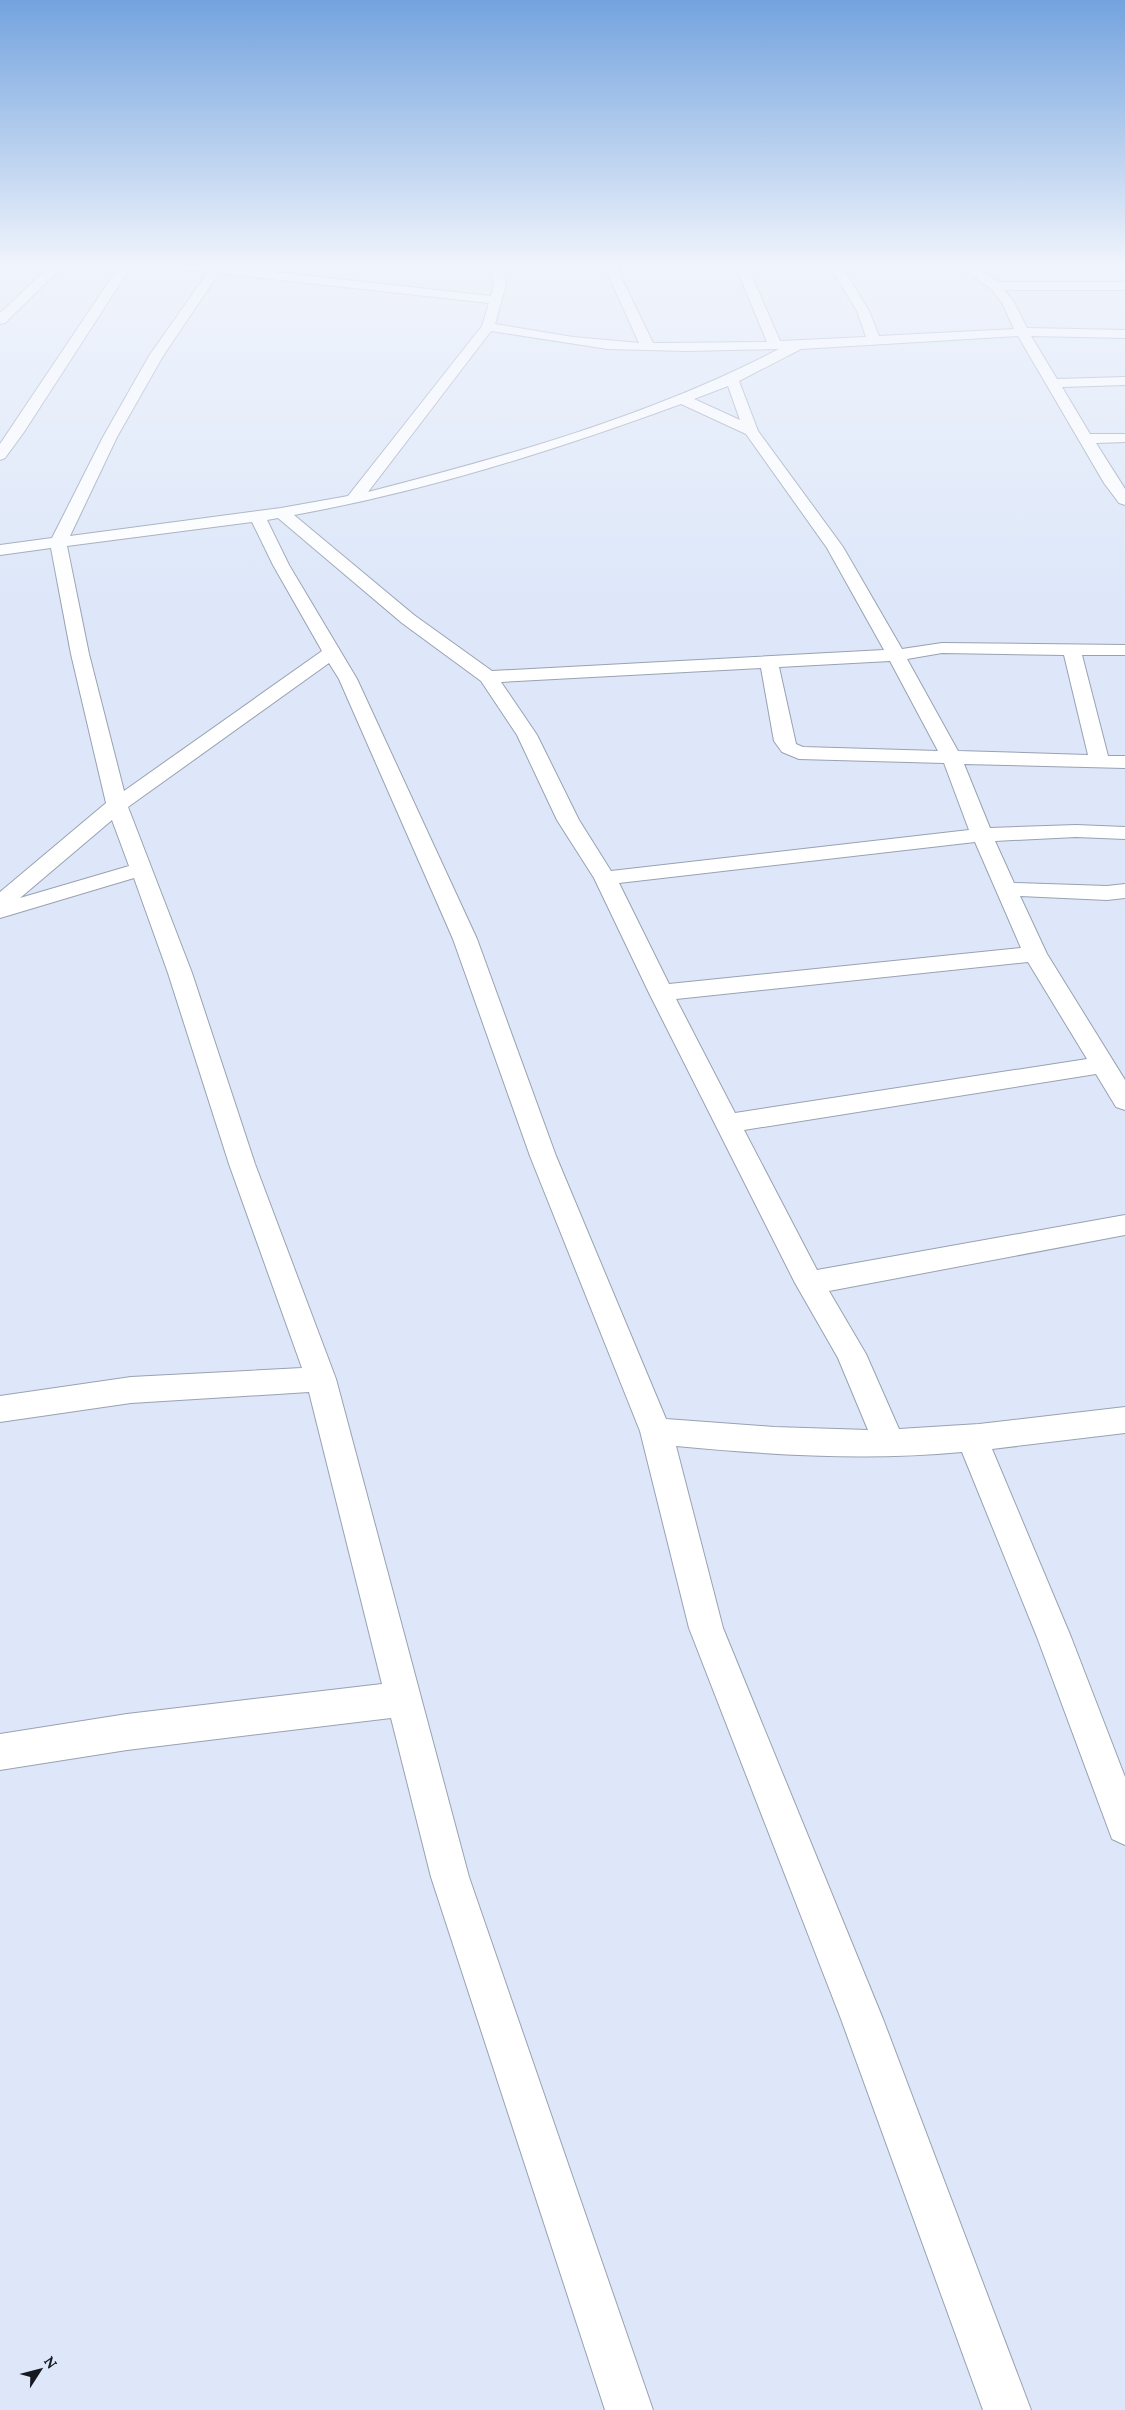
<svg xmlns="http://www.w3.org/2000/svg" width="1125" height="2410" viewBox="0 0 1125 2410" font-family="Lora,serif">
	<rect width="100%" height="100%" fill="#dde7f9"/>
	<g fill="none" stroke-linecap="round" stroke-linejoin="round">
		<defs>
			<path id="minor" d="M51 265H64L5 323 0 324V313Z
				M120 265H132L24 432 5 458 0 460V444Z
				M171 265H210L491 296 494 285 491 265H503L506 285 495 324 573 337 639 343 610 279 606 265H618L622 279 653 343H666L767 342 735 265H747L780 341 866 337 857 311 829 265H841L869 311 879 336 1014 329 1002 303 991 289 959 265H973L998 282H1125V290H1004L1014 302 1027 328 1125 330V338L1031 336 1057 379 1125 377V385L1062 387 1090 434H1125V442L1096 443 1125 489V505L1119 503 1104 483 1018 336 801 349 739 381 758 431 843 547 902 649 942 643 1125 645V655H1082L1108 756H1125V768L964 764 990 828 1076 825 1125 827V839L1076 837 995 841 1014 883 1107 886 1125 884V898L1107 900 1020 896 1047 954 1125 1080V1110L1116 1107 1096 1074 744 1130 817 1270 1125 1215V1235L829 1291 866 1354 899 1429 979 1424 1125 1407V1433L992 1449 1071 1637 1125 1777V1845L1112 1839 1037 1637 962 1452C866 1461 771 1455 676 1446L723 1628 883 2019 1031 2410H983L841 2019 689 1628 640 1431 530 1156 453 939 339 679 329 663 128 807 192 973 255 1164 336 1379 469 1877 653 2410H605L431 1877 391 1718 127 1750 0 1770V1734L127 1714 382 1684 309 1392 131 1403 0 1422V1396L131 1377 302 1368 229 1164 168 973 134 878 0 918V892L106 803 71 654 51 548 0 555V545L52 538 103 437 149 356 208 272 177 269ZM219 273 489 303 482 326 348 496 281 508 70 536 117 437 163 356ZM491 331 608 349 687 351 779 349C650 416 508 456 368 492ZM728 386 740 420 694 399ZM681 404 746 434 827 548 884 650 492 671 414 615 294 515C427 491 555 450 681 404ZM278 518 402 623 481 681 517 735 557 820 594 878 649 993 795 1283 838 1358 868 1430 774 1427 666 1419 556 1156 477 939 357 679 289 565 267 520ZM252 522 273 565 322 651 124 791 89 654 67 546ZM942 653 1064 655 1088 755 958 751 907 659ZM890 661 938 751 803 747 796 744 779 667ZM761 668 774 741 782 752 799 759 944 763 969 830 611 871 579 820 537 735 501 682ZM112 820 129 866 20 898ZM975 842 1021 948 669 984 619 883ZM1028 962 1087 1059 735 1113 676 999Z"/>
		</defs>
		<use href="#minor" stroke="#98a2b2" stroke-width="2"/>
		<use href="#minor" fill="#fff" fill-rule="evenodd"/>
	</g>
	<linearGradient id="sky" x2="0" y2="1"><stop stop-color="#73a3de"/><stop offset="0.44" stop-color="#f0f4fc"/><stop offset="1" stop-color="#f0f4fc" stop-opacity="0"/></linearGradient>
	<rect width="1125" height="602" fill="url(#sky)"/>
	<g transform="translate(40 2370) rotate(54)" stroke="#dde7f9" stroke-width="4" paint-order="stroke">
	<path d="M0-4L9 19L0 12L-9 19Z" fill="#161a20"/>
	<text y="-8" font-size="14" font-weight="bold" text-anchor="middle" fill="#161a20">N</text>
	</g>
</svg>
